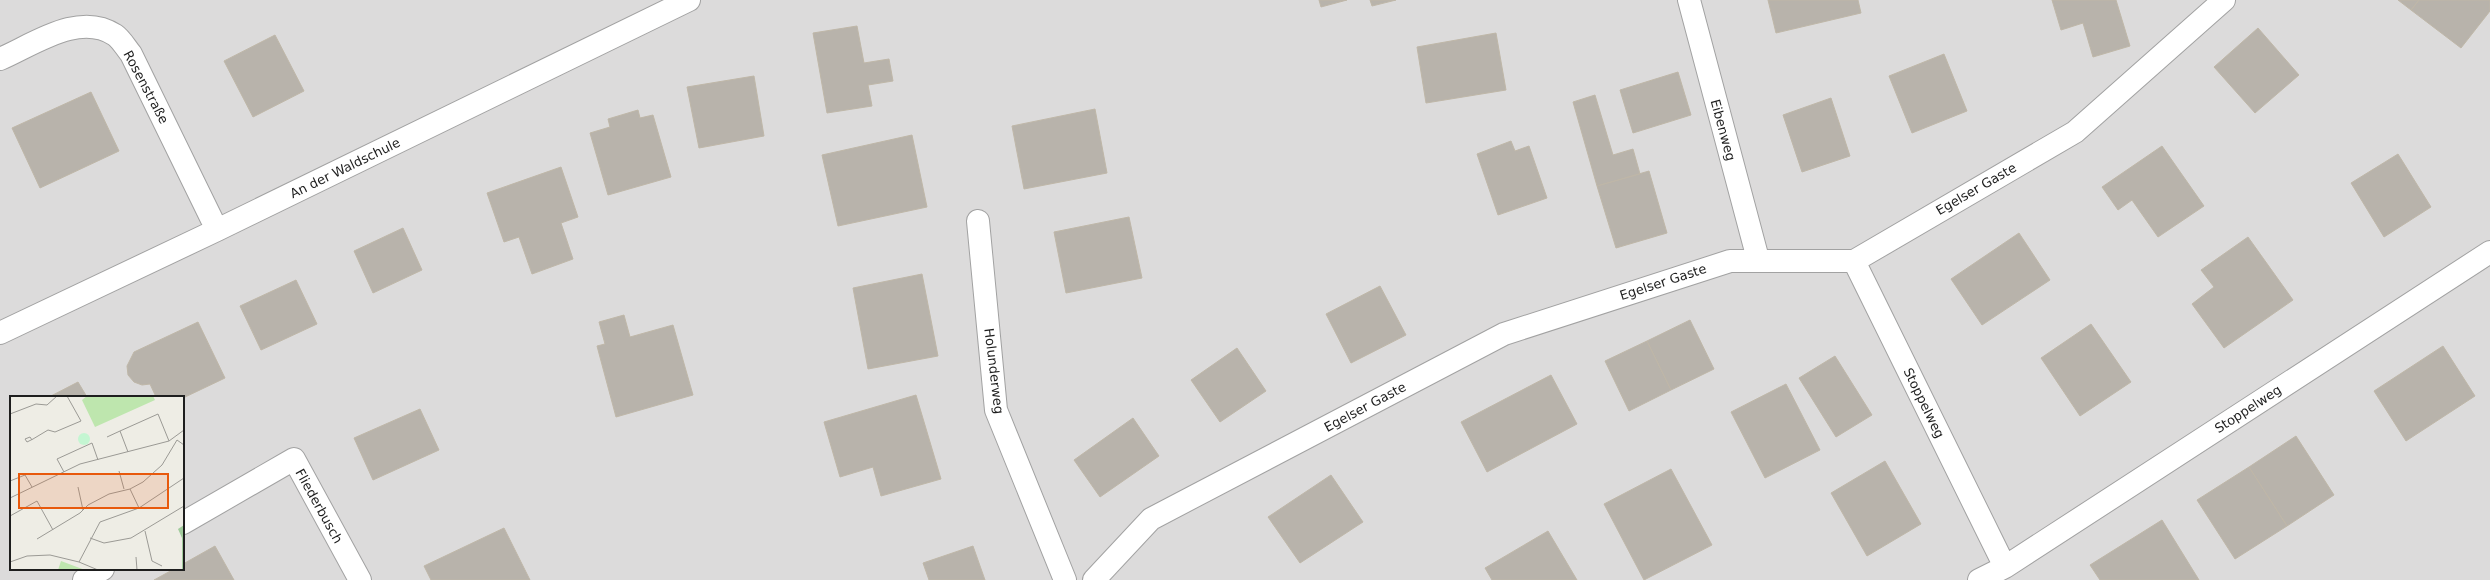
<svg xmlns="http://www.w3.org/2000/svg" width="2490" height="580" viewBox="0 0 2490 580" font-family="'DejaVu Sans',sans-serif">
	<rect width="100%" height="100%" fill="#eeede5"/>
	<path fill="#dcdbdb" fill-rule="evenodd" d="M0 0H2490V580H0ZM11 397H183V569H11Z"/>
	<path fill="#b8b3ab" stroke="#bfb7a8" d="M1319 0H1347L1321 7Z
		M1370 0H1396L1372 6Z
		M1768 0H1858L1861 13 1776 33Z
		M2052 0H2116L2130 46 2093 57 2083 23 2061 30Z
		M2398 0H2419L2411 10Z
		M2419 0H2490V11L2461 48 2411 10Z
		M857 26 864 63 889 59 893 81 868 85 872 106 827 113 813 33Z
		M2258 28 2299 75 2255 113 2214 67Z
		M1496 33 1506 90 1426 103 1417 47Z
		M275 35 304 91 253 117 224 61Z
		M1944 54 1967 111 1912 133 1889 76Z
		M1678 72 1691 115 1633 133 1620 90Z
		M754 76 764 136 699 148 687 87Z
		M91 92 119 151 40 188 12 128Z
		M1595 95 1613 155 1633 149 1640 174 1597 186 1573 102Z
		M1831 98 1850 156 1802 172 1783 115Z
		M1095 109 1107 173 1024 189 1012 126Z
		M638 110 640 118 653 115 671 177 608 195 590 133 610 127 608 119Z
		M912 135 927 207 838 226 822 155Z
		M1511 141 1515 151 1529 146 1547 198 1498 215 1477 154Z
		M2162 146 2204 206 2158 237 2132 200 2118 210 2102 187Z
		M2398 154 2431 207 2384 237 2351 183Z
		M561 167 578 217 561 223 573 259 532 274 519 237 504 242 487 193Z
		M1649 171 1667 233 1616 248 1597 186Z
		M1129 217 1142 278 1066 293 1054 232Z
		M403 228 422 270 373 293 354 251Z
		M2019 233 2050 280 1982 325 1951 279Z
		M2248 237 2293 300 2224 348 2192 304 2214 287 2201 270Z
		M922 274 938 356 868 369 853 288Z
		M296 280 317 324 261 350 240 306Z
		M1380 286 1406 335 1351 363 1326 314Z
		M624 315 630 337 673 325 693 395 616 417 597 346 605 344 599 322Z
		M1690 320 1714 369 1671 390 1647 341Z
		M198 322 225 378 183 398 156 397 150 384 142 385 134 382 128 375 127 366 134 352Z
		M2091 324 2131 382 2080 416 2041 358Z
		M1647 341 1671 390 1629 411 1605 361Z
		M2443 346 2475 396 2406 441 2374 391Z
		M1237 348 1266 391 1220 422 1191 380Z
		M1835 356 1872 415 1836 437 1799 378Z
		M1551 375 1577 424 1487 472 1461 422Z
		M78 382 87 397H49Z
		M1786 384 1820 450 1765 478 1731 412Z
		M916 395 941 479 881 496 873 467 840 477 824 422Z
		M420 409 439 450 373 480 354 438Z
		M1133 418 1159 456 1100 497 1074 460Z
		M2296 436 2334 495 2287 526 2249 467Z
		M1885 461 1921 524 1867 556 1831 493Z
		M2249 467 2287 526 2235 559 2197 500Z
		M1671 469 1712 545 1644 580 1604 504Z
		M1331 475 1363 522 1300 563 1268 517Z
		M2162 520 2199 580H2100L2090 565Z
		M504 528 530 580H431L424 566Z
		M1548 531 1577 580H1492L1485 568Z
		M215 546 234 580H154L174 569H183V564Z
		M973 546 985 580H929L923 563Z"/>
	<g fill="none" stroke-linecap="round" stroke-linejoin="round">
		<defs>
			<path id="minor" d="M1689 0 1758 259
				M0 59C33 45 79 11 115 35 121 39 126 48 131 54L217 230
				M978 221 996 410 1065 580
				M1854 261 2005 567
				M0 333 217 230 689 0
				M183 523 294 459 360 580
				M84 580 103 569
				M1094 580 1151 519 1504 334 1730 261H1854L2075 132 2224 0
				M1979 580 2005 567 2490 252"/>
		</defs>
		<use href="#minor" stroke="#a2a2a2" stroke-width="24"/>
		<use href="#minor" stroke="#fff" stroke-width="22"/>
	</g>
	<g text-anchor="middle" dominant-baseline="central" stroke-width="3.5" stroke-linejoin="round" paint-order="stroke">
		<g font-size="13" fill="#1e1e1e" stroke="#fff">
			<text transform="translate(146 87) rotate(62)">Rosenstraße</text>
			<text transform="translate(1723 130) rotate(75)">Eibenweg</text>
			<text transform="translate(345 168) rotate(-26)">An der Waldschule</text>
			<text transform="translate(1976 189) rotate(-30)">Egelser Gaste</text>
			<text transform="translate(1663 282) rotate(-18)">Egelser Gaste</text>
			<text transform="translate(994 371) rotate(83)">Holunderweg</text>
			<text transform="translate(1924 403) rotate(64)">Stoppelweg</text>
			<text transform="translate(1365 407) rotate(-28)">Egelser Gaste</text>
			<text transform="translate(2248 409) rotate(-33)">Stoppelweg</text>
			<text transform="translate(319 506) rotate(61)">Fliederbusch</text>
		</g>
	</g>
	<g transform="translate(10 396)">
		<rect width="174" height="174" fill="#eeede5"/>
		<path d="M77 0H143L145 4 85 31 72 4ZM51 165 75 174H48Z" fill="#bee6ae"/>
		<path d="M174 129V174H172V142L168 133Z" fill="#a1cb9c"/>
		<path d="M68 43a6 6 0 1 1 12 0a6 6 0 1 1-12 0Z" fill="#c4f6d2"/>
		<path fill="none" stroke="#9b9a95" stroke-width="1" d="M0 18 26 8 37 9 47 0M97 41 110 35M22 44 20 41 15 43 17 46 23 43 38 34 45 36 71 25 57 0M118 56 110 35 148 18 159 45M109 75 114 93M54 76 47 63 82 47 88 64M0 85 15 79 22 91M68 91 73 114M120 93 129 112M0 102 70 68 159 45 174 34M0 120 27 105 43 134M135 135 142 165 152 170M80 142 94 147 121 142 174 110M27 143 70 117 78 109 99 98 120 93 133 86 152 69 167 44 174 49M126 161 127 174M0 166 17 160 40 159 69 166 88 174M69 166 90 126 129 112 174 82"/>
		<path fill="#e8590c" fill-opacity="0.15" stroke="#e8590c" stroke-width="2" d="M9 78H158V112H9Z"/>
		<rect width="174" height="174" fill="none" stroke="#1e1e1e" stroke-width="2"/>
	</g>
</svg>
